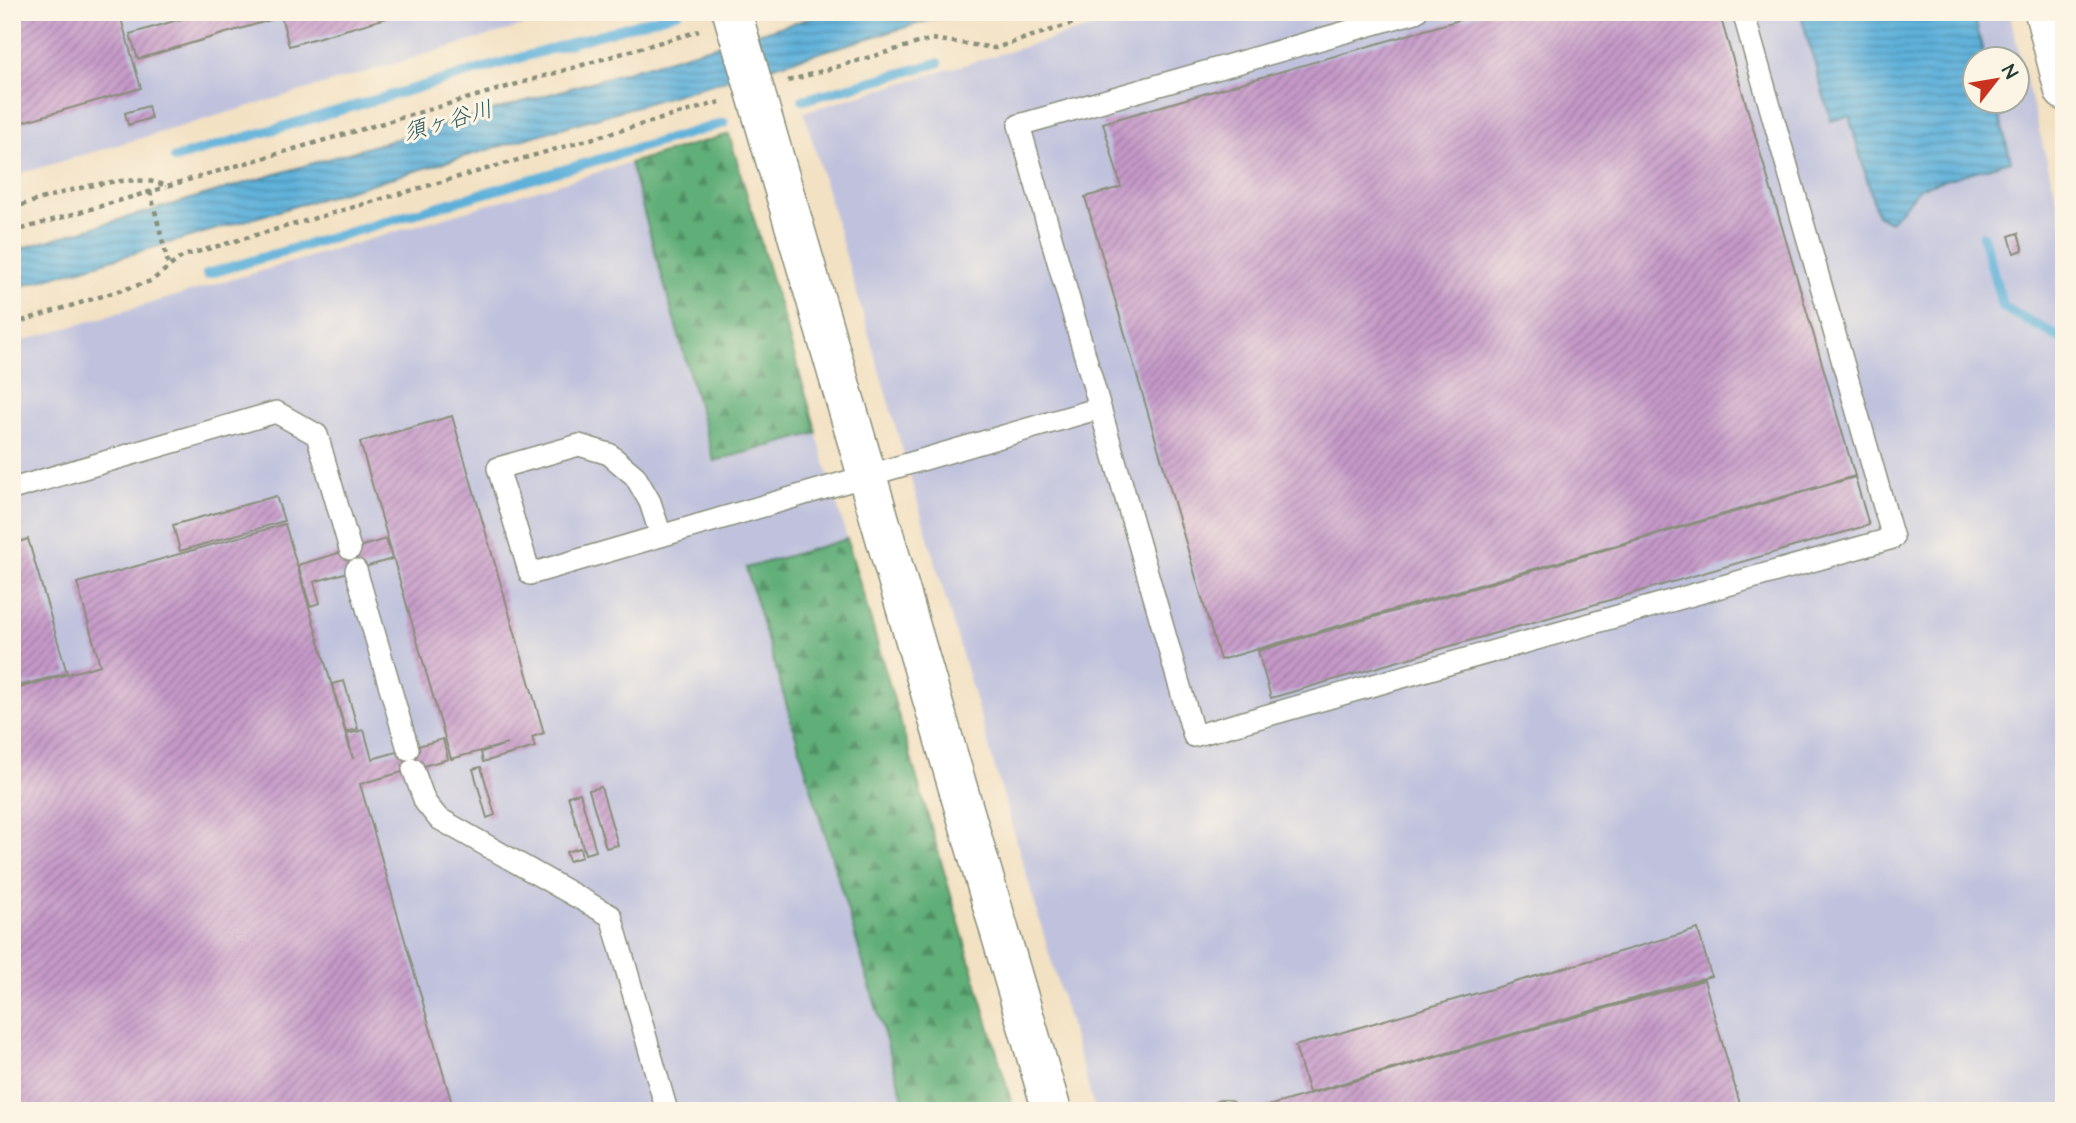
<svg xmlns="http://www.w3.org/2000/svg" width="2076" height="1123" viewBox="0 0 2076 1123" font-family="'Architects Daughter','Klee One',sans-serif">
	<defs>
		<pattern id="forest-firs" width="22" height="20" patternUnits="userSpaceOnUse" patternTransform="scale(1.75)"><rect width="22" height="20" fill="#60ae78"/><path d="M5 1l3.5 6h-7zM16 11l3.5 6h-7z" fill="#4f8f63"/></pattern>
		<pattern id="water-rules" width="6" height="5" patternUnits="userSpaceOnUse" patternTransform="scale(1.75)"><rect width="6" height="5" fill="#5fb1da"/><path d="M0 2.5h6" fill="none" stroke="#4e91b2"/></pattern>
		<pattern id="building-hatch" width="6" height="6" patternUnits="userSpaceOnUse" patternTransform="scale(1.75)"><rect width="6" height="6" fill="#c598c8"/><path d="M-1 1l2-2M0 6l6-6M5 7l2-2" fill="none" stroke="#9f7da3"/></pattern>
	</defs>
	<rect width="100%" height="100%" fill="#fcf5e5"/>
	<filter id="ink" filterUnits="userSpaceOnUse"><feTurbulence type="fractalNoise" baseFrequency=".0143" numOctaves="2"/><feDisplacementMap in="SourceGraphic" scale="14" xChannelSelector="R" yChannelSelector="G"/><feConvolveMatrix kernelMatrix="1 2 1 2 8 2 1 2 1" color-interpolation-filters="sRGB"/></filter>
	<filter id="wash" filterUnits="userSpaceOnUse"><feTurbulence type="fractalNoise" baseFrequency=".00686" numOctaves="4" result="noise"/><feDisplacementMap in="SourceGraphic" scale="28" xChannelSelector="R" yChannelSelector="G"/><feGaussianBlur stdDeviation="1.57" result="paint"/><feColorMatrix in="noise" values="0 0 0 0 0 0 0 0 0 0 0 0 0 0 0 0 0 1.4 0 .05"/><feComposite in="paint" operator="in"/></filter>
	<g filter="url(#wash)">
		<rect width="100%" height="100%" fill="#f3e1c3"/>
		<path fill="#c0c2dd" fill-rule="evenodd" d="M12 12H570L12 176Z
			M1143 12H2009L2064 228V1111H1095L804 112ZM1974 60H2016V102H1974Z
			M729 134 1014 1111H12V344Z"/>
		<path fill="url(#forest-firs)" stroke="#407656" stroke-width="2" d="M729 134 817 433 714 461 630 163Z
			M847 539 1014 1111H907L746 568Z"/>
		<path fill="url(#water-rules)" stroke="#3f7787" stroke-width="2" d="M831 12H958L12 289V251Z
			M1800 12H1973L1985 59 1974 60V102H1996L2011 161 1921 187 1890 222 1877 215 1849 116 1831 121Z"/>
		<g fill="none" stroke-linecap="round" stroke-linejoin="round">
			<path stroke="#5fb1da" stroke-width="10" d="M803 100 938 63
				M175 158 678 12
				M1983 236 2003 307 2064 340
				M207 274 724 123"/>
		</g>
		<g id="blocks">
			<path fill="url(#building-hatch)" d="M22 12H119L141 88 12 125V15Z
				M205 12H275L277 18 138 59 130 34Z
				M280 12H404V13L289 46Z
				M1487 12H1719L1855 476 1220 660 1085 197 1121 187 1103 123Z
				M148 106 151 118 128 125 125 113Z
				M2018 233 2023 250 2014 253 2009 236Z
				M452 416 544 733 532 737 535 747 483 762 481 752 507 744 451 759 360 442Z
				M1855 477 1869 525 1271 698 1258 651Z
				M276 496 284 521 180 551 173 525Z
				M285 524 353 759 347 734 364 730 372 759 443 739 448 759 360 784 454 1111H12V690L100 665 77 583Z
				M28 539 67 673 12 688V544Z
				M386 539 392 559 314 582 320 603 310 606 298 565Z
				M344 681 358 729 346 732 332 684Z
				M481 767 495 815 487 818 473 769Z
				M601 787 618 845 606 848 589 790Z
				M580 793 596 851 585 854 568 796Z
				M580 848 582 857 569 861 566 852Z
				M1698 929 1711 976 1309 1093 1295 1046Z
				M1704 980 1742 1111H1254V1110Z"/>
		</g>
	</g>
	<g filter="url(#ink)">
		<use href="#blocks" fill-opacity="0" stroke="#898f7c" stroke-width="2"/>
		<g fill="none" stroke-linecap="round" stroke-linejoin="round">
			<defs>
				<path id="service" d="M1416 12 1019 125 1194 736 1893 538 1743 12
					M12 489 276 412 317 435 350 549
					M661 536 650 502 635 476 609 454 579 445 498 468 530 574C720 519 910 463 1100 408
					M356 570 408 749
					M413 769 425 802 438 818 611 916 667 1111
					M1221 1111H1227"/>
				<path id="tertiary" d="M732 12 1052 1111
					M2044 12 2064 91"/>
			</defs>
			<use href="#service" stroke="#898f7c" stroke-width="24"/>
			<use href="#tertiary" stroke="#898f7c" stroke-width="41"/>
			<path stroke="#898f7c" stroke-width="4.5" stroke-dasharray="5 5" stroke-linecap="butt" d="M788 81 932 39 995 48 1108 12
				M150 191 169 267
				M12 208C55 195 126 169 167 186L699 31
				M12 232 166 187
				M12 324 151 281 183 256 720 102"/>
			<use href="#service" stroke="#fff" stroke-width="21"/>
			<use href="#tertiary" stroke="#fff" stroke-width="38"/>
		</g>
	</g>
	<g text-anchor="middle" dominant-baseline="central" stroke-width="6" stroke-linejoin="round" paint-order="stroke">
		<g font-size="23" font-style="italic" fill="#2f5a5e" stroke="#fcf5e5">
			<text transform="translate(448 121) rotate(-16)">須ヶ谷川</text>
		</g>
	</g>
	<rect width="2076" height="1123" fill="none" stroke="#fcf5e5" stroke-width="42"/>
	<g transform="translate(1996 80) rotate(59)"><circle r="33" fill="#fcf5e5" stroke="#a4ab9e" stroke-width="2"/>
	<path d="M0-5L12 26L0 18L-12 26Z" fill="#c8321e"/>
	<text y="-10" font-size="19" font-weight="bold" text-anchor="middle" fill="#1f3d34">N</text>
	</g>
</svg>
